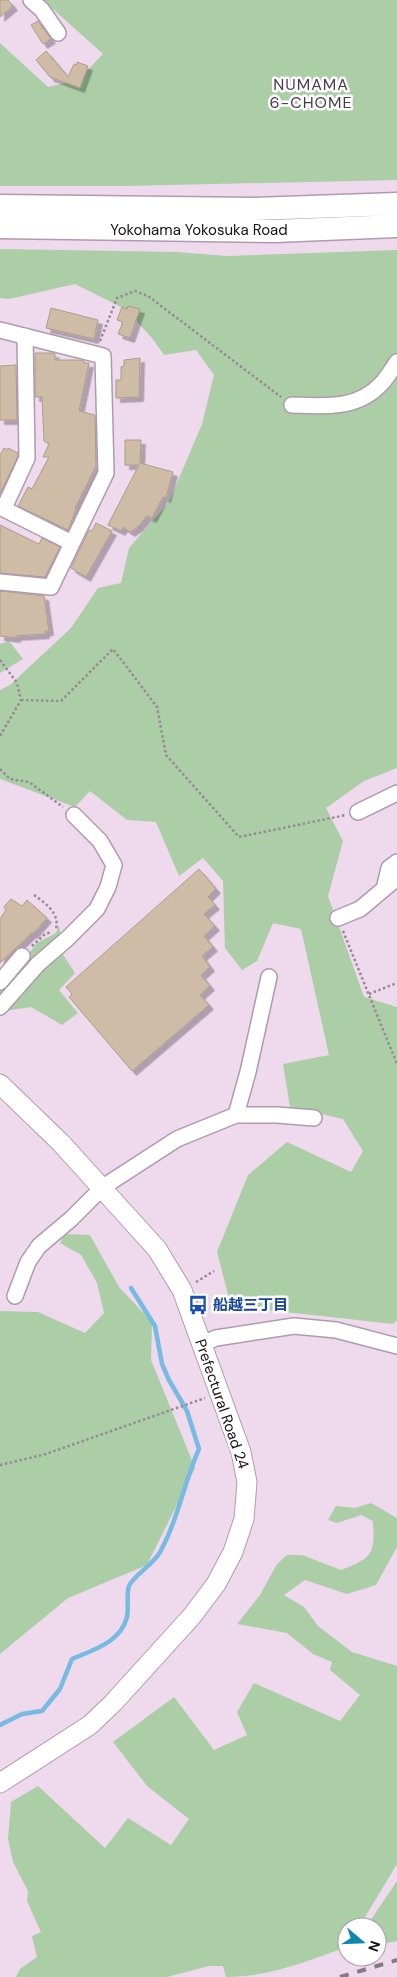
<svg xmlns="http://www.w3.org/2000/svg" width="397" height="1977" viewBox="0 0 397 1977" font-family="'DM Sans','Noto Sans JP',sans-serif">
	<defs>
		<filter id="shadow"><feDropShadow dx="4.5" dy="4.5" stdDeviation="0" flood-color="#0004"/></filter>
	</defs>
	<rect width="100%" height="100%" fill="#eed9ed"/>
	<path fill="#abcea6" d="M43 0H397V180L126 186H0V43L48 87 78 80 103 54Z
		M0 249 176 252 227 256 397 250V768L364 781 326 808 343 841 328 896 364 997 397 1007V1320L393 1324 231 1306 217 1252 248 1175 287 1142 351 1172 363 1151 343 1119 290 1107 283 1064 329 1055 301 929 273 923 257 961 242 970 225 948 223 881 203 858 179 876 156 822 127 820 90 791 75 807 0 779V690L10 685 71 628 98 588 121 583 129 548 169 502 202 424 214 375 196 350 164 355 152 338 125 309 75 284 9 299 0 298Z
		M9 641 23 659 0 673V644Z
		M59 925 61 937 11 983 0 996V989L37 943 56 933Z
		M62 953 75 973 59 990 78 1013 62 1025 31 1007 5 1011 44 966Z
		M65 1234 90 1235 119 1287 152 1322 151 1360 195 1468 147 1565 68 1598 0 1654V1311L38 1312 85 1333 104 1313 97 1283 81 1255 60 1243Z
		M371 1503 397 1518V1547L376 1585 347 1594 305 1580 284 1595 304 1607 318 1626 352 1652 397 1666V1864L359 1927H347V1947C307 1961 269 1977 226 1977L223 1966H209L167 1977H16L20 1969 37 1957 32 1936 41 1932 27 1901 28 1891 13 1862 8 1839 11 1802 38 1786 105 1848 128 1818 171 1845 189 1819 147 1786 113 1742 174 1697 214 1750 247 1735 237 1712 254 1683 340 1721 360 1695 330 1670 332 1662 313 1654 287 1633 237 1624 260 1595 277 1564 287 1555H302L341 1570C372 1558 375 1555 373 1521L361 1515 337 1523 328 1520 336 1506 355 1508Z
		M397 1881V1941L377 1945V1927H366Z"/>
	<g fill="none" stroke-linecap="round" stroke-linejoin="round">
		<path stroke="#77bae2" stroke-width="4.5" d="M0 1725 22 1714 42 1711 60 1689 72 1659C93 1650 121 1642 127 1617 129 1608 126 1595 129 1586 133 1576 154 1564 160 1552 178 1520 184 1482 199 1449L187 1411 169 1380 162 1364 155 1326 131 1288"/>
	</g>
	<path fill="#cebca7" stroke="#ae9c88" filter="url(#shadow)" d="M0 0H8L13 6 0 17Z
		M38 21 51 39 43 44 31 25Z
		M46 51 68 77 74 64 77 65V62L88 66 80 88 50 77 36 60Z
		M128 306 140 309 130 338 118 334 123 322 117 320 122 307 127 309Z
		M51 308 98 320 94 339 46 328Z
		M35 353H52L55 354V360H79L84 361V363H89L79 411 95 415 96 466 75 508 76 509 68 530 18 506 28 487 32 489 49 457H43L49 444 44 441 42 397H35Z
		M140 358 139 397 116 398V380H121V367L124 366V360Z
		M16 365 17 420H0V366Z
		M125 440H141L140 463 173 472 166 498 163 497 152 518 147 516 138 527 130 532 123 527 121 531 108 525 139 465H125Z
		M4 448 7 450 8 448 18 453V456L0 494V455Z
		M96 523 112 531 86 577 71 568 89 530 92 531Z
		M0 525 39 544 42 538 60 547 45 577 0 573Z
		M0 591 44 596 49 631H45V634L16 636V638L0 636Z
		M199 869 216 889 208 897 215 905 204 914 215 926 204 936 213 947 202 956 210 967 201 975 210 986 200 995 209 1005 132 1071 69 997 72 994 66 987Z
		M11 899 22 906 27 900 47 918 33 934 32 933 0 963V919L6 910 4 907Z"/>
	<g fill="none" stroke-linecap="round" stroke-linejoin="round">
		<defs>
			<path id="minor" d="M31 0 42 10 58 33
				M0 330 103 356 106 473 51 587 0 582
				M292 405C324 406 357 410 381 384 387 378 392 369 397 362
				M0 507 72 543
				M4 508 27 458 25 336
				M358 812 397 793
				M384 889 389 868 397 862
				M338 918 360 909 397 878
				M0 982 22 956
				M0 1007 38 964 68 938 97 909 108 887 114 865 100 841 74 815
				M236 1115 248 1072 269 977
				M15 1296 28 1262 39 1246 71 1219 103 1187 177 1139 236 1115H277L314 1118
				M202 1344 216 1338 294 1326 336 1330 397 1346"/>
			<path id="major" d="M0 1084 61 1143 157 1249 182 1290 241 1452 247 1482 244 1519 233 1552 216 1584 192 1616 113 1703 90 1725 0 1783"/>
			<path id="highway" d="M0 206 254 209 397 204
				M0 227 275 231 397 226"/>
		</defs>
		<use href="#minor" stroke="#af9bae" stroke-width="18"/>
		<use href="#major" stroke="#af9bae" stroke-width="21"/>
		<use href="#highway" stroke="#af9bae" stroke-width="25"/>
		<path stroke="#988997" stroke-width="2.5" stroke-dasharray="2.5 2.5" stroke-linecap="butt" d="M100 341 117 298 135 291 148 296 281 397
			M0 660 17 683 21 700 0 736
			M21 700 61 701 113 649 157 707 166 755 239 837 346 815
			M0 769 10 779 29 782 63 807
			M34 895C45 903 60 913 56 929
			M343 931 397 1064
			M32 946 45 934 51 932
			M369 994 397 983
			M196 1282 214 1271
			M0 1465 46 1454 205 1398"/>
		<use href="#minor" stroke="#fff" stroke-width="15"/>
		<use href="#major" stroke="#fff" stroke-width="19"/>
		<use href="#highway" stroke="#fff" stroke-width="22"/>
		<path stroke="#877886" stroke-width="4" stroke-dasharray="9 9" stroke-linecap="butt" d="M340 1977 397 1960"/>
	</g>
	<defs>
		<symbol id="bus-bare" viewBox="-9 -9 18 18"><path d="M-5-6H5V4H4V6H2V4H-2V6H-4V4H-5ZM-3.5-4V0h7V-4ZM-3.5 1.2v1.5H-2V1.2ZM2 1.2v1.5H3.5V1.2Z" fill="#1a4fb4" stroke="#fff" stroke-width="2.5" paint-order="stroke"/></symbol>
	</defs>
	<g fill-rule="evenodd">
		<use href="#bus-bare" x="184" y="1291" width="28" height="28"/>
	</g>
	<g text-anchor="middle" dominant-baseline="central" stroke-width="5" stroke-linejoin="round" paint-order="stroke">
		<g font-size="15" fill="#181017" stroke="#fff">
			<text x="199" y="230">Yokohama Yokosuka Road</text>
			<text transform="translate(222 1404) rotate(71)">Prefectural Road 24</text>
		</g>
		<g font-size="15" font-weight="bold" fill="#164399" stroke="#fff" text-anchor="start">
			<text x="213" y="1305">船越三丁目</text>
		</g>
		<g font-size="16" letter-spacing="1" fill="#4b3a4b" stroke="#fff">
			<text x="311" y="84">NUMAMA<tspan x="311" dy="18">6-CHOME</tspan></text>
		</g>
	</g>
	<g transform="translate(362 1942) rotate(109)"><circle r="24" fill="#ffffff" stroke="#a39fa2"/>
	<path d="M0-4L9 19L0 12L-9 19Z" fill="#1087ac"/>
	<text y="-8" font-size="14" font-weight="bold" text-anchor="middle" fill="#181017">N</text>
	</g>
</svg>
